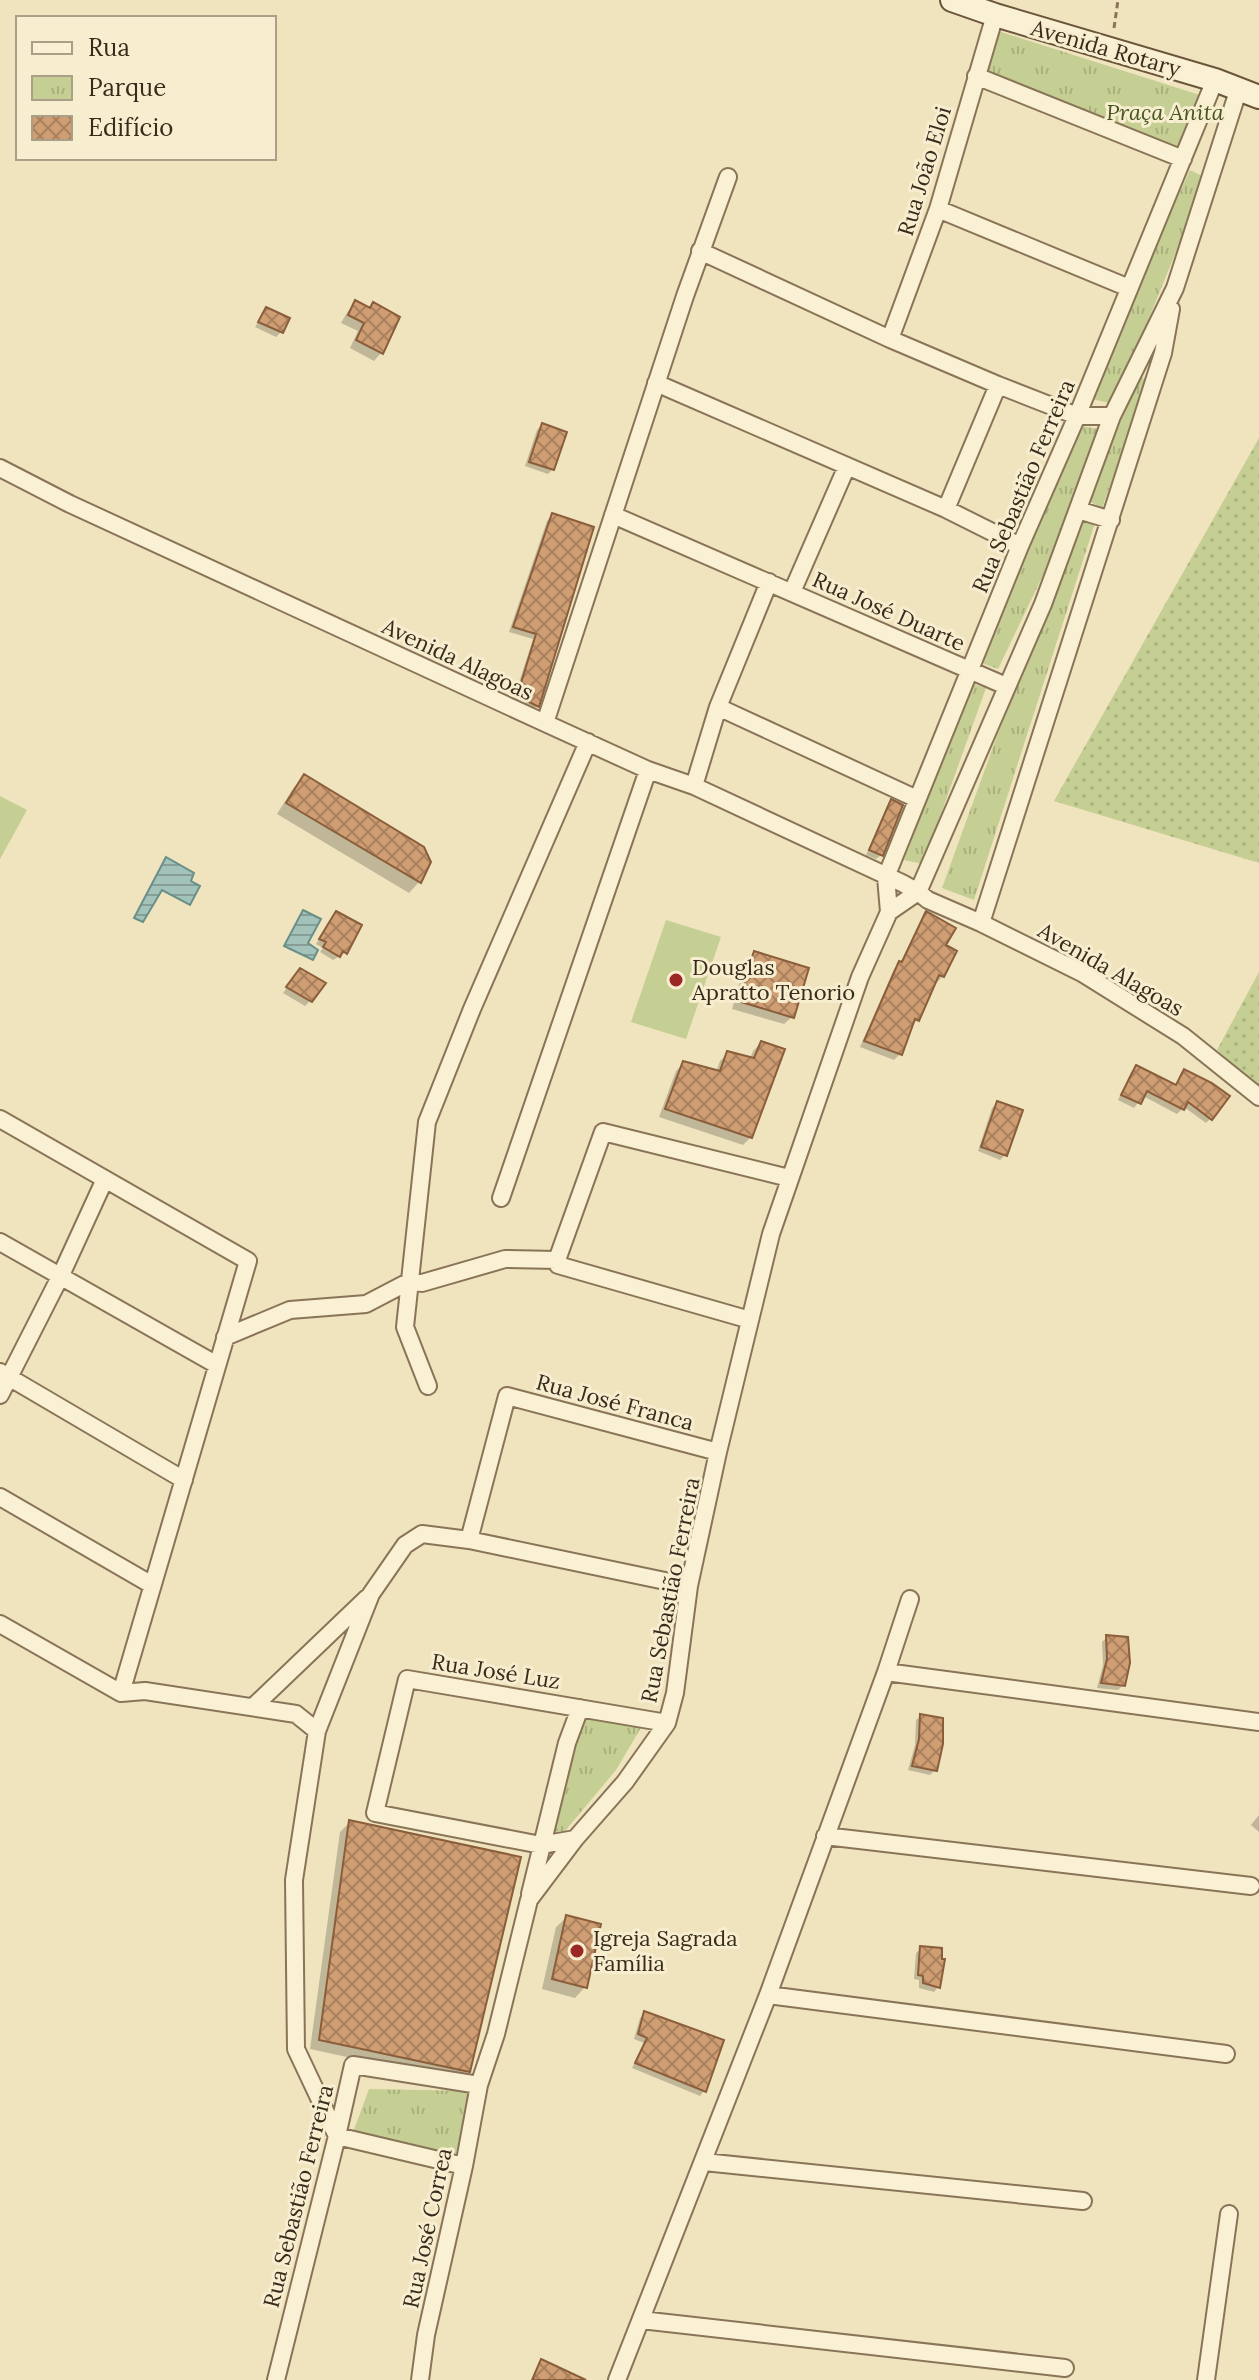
<svg xmlns="http://www.w3.org/2000/svg" width="1259" height="2380" viewBox="0 0 1259 2380" font-family="Lora,serif">
	<defs>
		<pattern id="grass-dots" width="8" height="8" patternUnits="userSpaceOnUse" patternTransform="scale(2)"><rect width="8" height="8" fill="#c5ce93"/><path d="M2 2h.1M6 6h.1" fill="none" stroke="#aab17e" stroke-width="1.8" stroke-linecap="round"/></pattern>
		<pattern id="park-tufts" width="24" height="20" patternUnits="userSpaceOnUse" patternTransform="scale(2)"><rect width="24" height="20" fill="#c5ce93"/><path d="M3 7l-1-3M5 7V3M7 7l1-3M15 17l-1-3M17 17v-4M19 17l1-3" fill="none" stroke="#aab17e"/></pattern>
		<pattern id="water-rules" width="6" height="5" patternUnits="userSpaceOnUse" patternTransform="scale(2)"><rect width="6" height="5" fill="#a3c2ba"/><path d="M0 2.5h6" fill="none" stroke="#869e96"/></pattern>
		<pattern id="building-cross-hatch" width="8" height="8" patternUnits="userSpaceOnUse" patternTransform="scale(2)"><rect width="8" height="8" fill="#d09e73"/><path d="M0 0l8 8M0 8l8-8" fill="none" stroke="#aa815e"/></pattern>
	</defs>
	<rect width="100%" height="100%" fill="#f0e4bf"/>
	<path fill="url(#grass-dots)" d="M1259 438V863L1054 801Z
		M1259 972V1088L1217 1050Z"/>
	<path fill="url(#park-tufts)" d="M998 31 1203 96 1184 149 987 72Z
		M1190 170 1206 178 1114 404 1092 399 1141 277Z
		M1139 376 1148 381 1102 508 1089 501Z
		M1082 426 1098 429 1058 544 998 669 979 662Z
		M1085 519 1095 523 974 900 942 888 997 736Z
		M969 683 986 688 923 864 904 860Z
		M588 1715 642 1726 616 1770 565 1831 551 1832 582 1719Z
		M369 2089 471 2091 455 2158 352 2135Z"/>
	<path fill="#c5ce93" d="M0 796 27 810 0 859Z
		M666 920 721 937 686 1039 631 1022Z"/>
	<path fill="url(#water-rules)" stroke="#699088" stroke-width="2" d="M166 857 194 873 191 881 200 886 190 905 162 890 143 922 134 918Z
		M303 910 321 919 308 943 318 950 313 960 284 946Z"/>
	<path fill="#0003" d="M356 303 368 310 373 305 381 353 374 361 350 348 358 331 341 323 348 311Z
		M266 309 281 332 276 337 255 327Z
		M542 425 553 469 548 474 525 466 537 430Z
		M552 516 537 706 532 710 513 701 533 639 509 632 547 521Z
		M305 776 428 862 419 882 409 893 277 814 294 787Z
		M891 802 881 855 876 859 866 855 887 806Z
		M336 913 359 926 345 953 333 960 320 952 323 948 316 944Z
		M927 914 943 945V976L937 982 934 981 917 1020 910 1027 900 1054 894 1060 860 1047 894 969 900 963 921 920Z
		M754 954 792 1017 784 1024 732 1009 746 961Z
		M296 975 310 1001 305 1006 283 993Z
		M761 1043 751 1137 743 1145 659 1117 676 1071 684 1063 716 1072 720 1061 728 1053 750 1059 753 1051Z
		M1136 1068 1175 1086 1185 1072 1210 1119 1206 1123 1184 1107 1177 1114 1143 1096 1134 1108 1118 1100 1131 1072Z
		M997 1103 1005 1155 1000 1160 978 1151 992 1108Z
		M1107 1637 1123 1685 1118 1690 1097 1688 1103 1665 1102 1642Z
		M921 1716 935 1770 930 1775 908 1770 915 1745 916 1720Z
		M1259 1815V1832L1251 1825Z
		M350 1822 468 2071 458 2081 310 2049 340 1832Z
		M567 1917 585 1987 575 1998 542 1989 556 1927Z
		M921 1949 938 1987 934 1992 919 1988V1980L914 1979 916 1953Z
		M644 2014 704 2091 700 2096 632 2068 644 2043 634 2039 640 2018Z"/>
	<path fill="url(#building-cross-hatch)" stroke="#8a5e3b" stroke-width="2" d="M355 300 370 308 373 302 400 317 383 354 356 340 364 323 348 315Z
		M266 307 290 318 283 333 258 322Z
		M542 423 567 432 554 470 529 462Z
		M552 513 594 527 539 707 517 696 536 634 513 627Z
		M304 774 424 847 431 862 421 883 286 803Z
		M891 799 903 805 883 856 869 850Z
		M336 911 362 925 347 954 343 951 340 957 323 947 326 942 319 939Z
		M926 911 956 928 946 945 957 951 944 977 939 975 919 1021 915 1019 902 1055 864 1041 899 961 902 962Z
		M754 951 809 968 794 1018 738 1001Z
		M300 968 326 983 312 1002 286 987Z
		M761 1041 785 1049 752 1138 665 1109 683 1061 720 1071 727 1051 754 1058Z
		M1136 1065 1176 1085 1184 1069 1212 1083 1230 1096 1212 1120 1188 1102 1184 1110 1147 1091 1141 1104 1121 1095Z
		M997 1101 1023 1110 1007 1156 981 1147Z
		M1106 1635 1128 1637 1130 1663 1125 1686 1101 1683 1107 1659Z
		M920 1714 943 1718V1744L937 1771 912 1766 919 1739Z
		M349 1820 521 1857 470 2072 319 2040Z
		M566 1915 601 1924 587 1988 552 1979Z
		M920 1946 942 1948V1959H945L940 1988 923 1983V1976L918 1975Z
		M644 2011 724 2040 706 2092 635 2063 647 2038 638 2034Z
		M541 2359 586 2380H532Z"/>
	<g fill="none" stroke-linecap="round" stroke-linejoin="round">
		<defs>
			<path id="street" d="M976 76 1183 159
				M938 209 1129 288
				M700 251 890 339 998 385 1077 416H1112
				M890 339 938 209 995 15
				M656 383 946 509 1020 546
				M0 468 70 504 545 723 648 770 694 786 902 883 918 892 928 900 981 923 1082 973 1183 1036 1259 1097
				M946 509 998 385
				M1078 510 1111 520
				M613 515 1006 686
				M792 592 847 466
				M718 707 917 799
				M545 723 685 296 728 177
				M694 786 718 707 769 582
				M889 912 918 892 1043 604 1112 416 1175 288 1239 88
				M981 923 1163 353 1171 309
				M0 1119 248 1261 121 1693
				M501 1198 648 770
				M0 1242 217 1365
				M750 1320 558 1265 557 1260 603 1132 789 1178
				M225 1337 290 1310 366 1304 410 1281 422 1283 505 1259 557 1260
				M0 1372 184 1480
				M428 1386 405 1327 427 1122 472 1009 588 742
				M0 1395 61 1275 105 1179
				M0 1497 152 1585
				M469 1540 507 1396 718 1452
				M0 1624 121 1693 145 1691 296 1714 317 1731 294 1880 296 2049 337 2136 464 2166
				M886 1672 1259 1722
				M253 1707 367 1598
				M317 1731 371 1594 405 1545 422 1534 469 1540 689 1586
				M825 1836 1251 1886
				M575 1839 541 1845 375 1813 407 1679 667 1723
				M530 1894 567 1743 580 1708
				M768 1995 1226 2054
				M704 2162 1083 2201
				M641 2320 1065 2368
				M276 2380 337 2136 353 2065 479 2085
				M420 2380 426 2335 464 2166 479 2085 496 2034 529 1900 575 1839 625 1782 667 1723 675 1693 689 1586 718 1452 771 1234 860 977 889 912 886 877 1020 546 1077 416 1215 80
				M617 2380 768 1995 886 1672 910 1599
				M1206 2380 1229 2214"/>
			<path id="secondary" d="M952 0 995 15 1215 80 1259 97"/>
		</defs>
		<use href="#street" stroke="#897457" stroke-width="20"/>
		<use href="#secondary" stroke="#6b553a" stroke-width="26"/>
		<path stroke="#897457" stroke-width="3" stroke-dasharray="6 4" stroke-linecap="butt" d="M1114 28 1118 0"/>
		<use href="#street" stroke="#faf0d3" stroke-width="16"/>
		<use href="#secondary" stroke="#faf0d3" stroke-width="22"/>
	</g>
	<g fill="#9b2824" stroke="#f7edcf" stroke-width="3">
		<circle cx="676" cy="980" r="8"/>
		<circle cx="577" cy="1951" r="8"/>
	</g>
	<g text-anchor="middle" dominant-baseline="central" stroke-width="6" stroke-linejoin="round" paint-order="stroke">
		<g font-size="22" fill="#382b1c" stroke="#f7edcf">
			<text transform="translate(1106 48) rotate(16)">Avenida Rotary</text>
			<text transform="translate(924 171) rotate(-73)">Rua João Eloi</text>
			<text transform="translate(1023 486) rotate(-67)">Rua Sebastião Ferreira</text>
			<text transform="translate(889 611) rotate(24)">Rua José Duarte</text>
			<text transform="translate(458 659) rotate(25)">Avenida Alagoas</text>
			<text transform="translate(1111 969) rotate(30)">Avenida Alagoas</text>
			<text transform="translate(615 1402) rotate(15)">Rua José Franca</text>
			<text transform="translate(670 1590) rotate(-79)">Rua Sebastião Ferreira</text>
			<text transform="translate(496 1671) rotate(9)">Rua José Luz</text>
			<text transform="translate(298 2196) rotate(-76)">Rua Sebastião Ferreira</text>
			<text transform="translate(427 2228) rotate(-78)">Rua José Correa</text>
		</g>
		<g font-size="22" font-style="italic" fill="#465621" stroke="#f7edcf">
			<text x="1165" y="112">Praça Anita</text>
		</g>
		<g font-size="22" fill="#382b1c" stroke="#f7edcf" text-anchor="start">
			<text x="692" y="967">Douglas<tspan x="692" dy="25">Apratto Tenorio</tspan></text>
			<text x="593" y="1938">Igreja Sagrada<tspan x="593" dy="25">Família</tspan></text>
		</g>
	</g>
	<rect x="16" y="16" width="260" height="144" fill="#f7edcf" stroke="#ab9f87" stroke-width="2"/>
	<rect x="32" y="42" width="40" height="12" fill="#faf0d3" stroke="#ab9f87" stroke-width="2"/>
	<text x="88" y="56" font-size="24" fill="#382b1c">Rua</text>
	<rect x="32" y="76" width="40" height="24" fill="url(#park-tufts)" stroke="#ab9f87" stroke-width="2"/>
	<text x="88" y="96" font-size="24" fill="#382b1c">Parque</text>
	<rect x="32" y="116" width="40" height="24" fill="url(#building-cross-hatch)" stroke="#ab9f87" stroke-width="2"/>
	<text x="88" y="136" font-size="24" fill="#382b1c">Edifício</text>
</svg>
